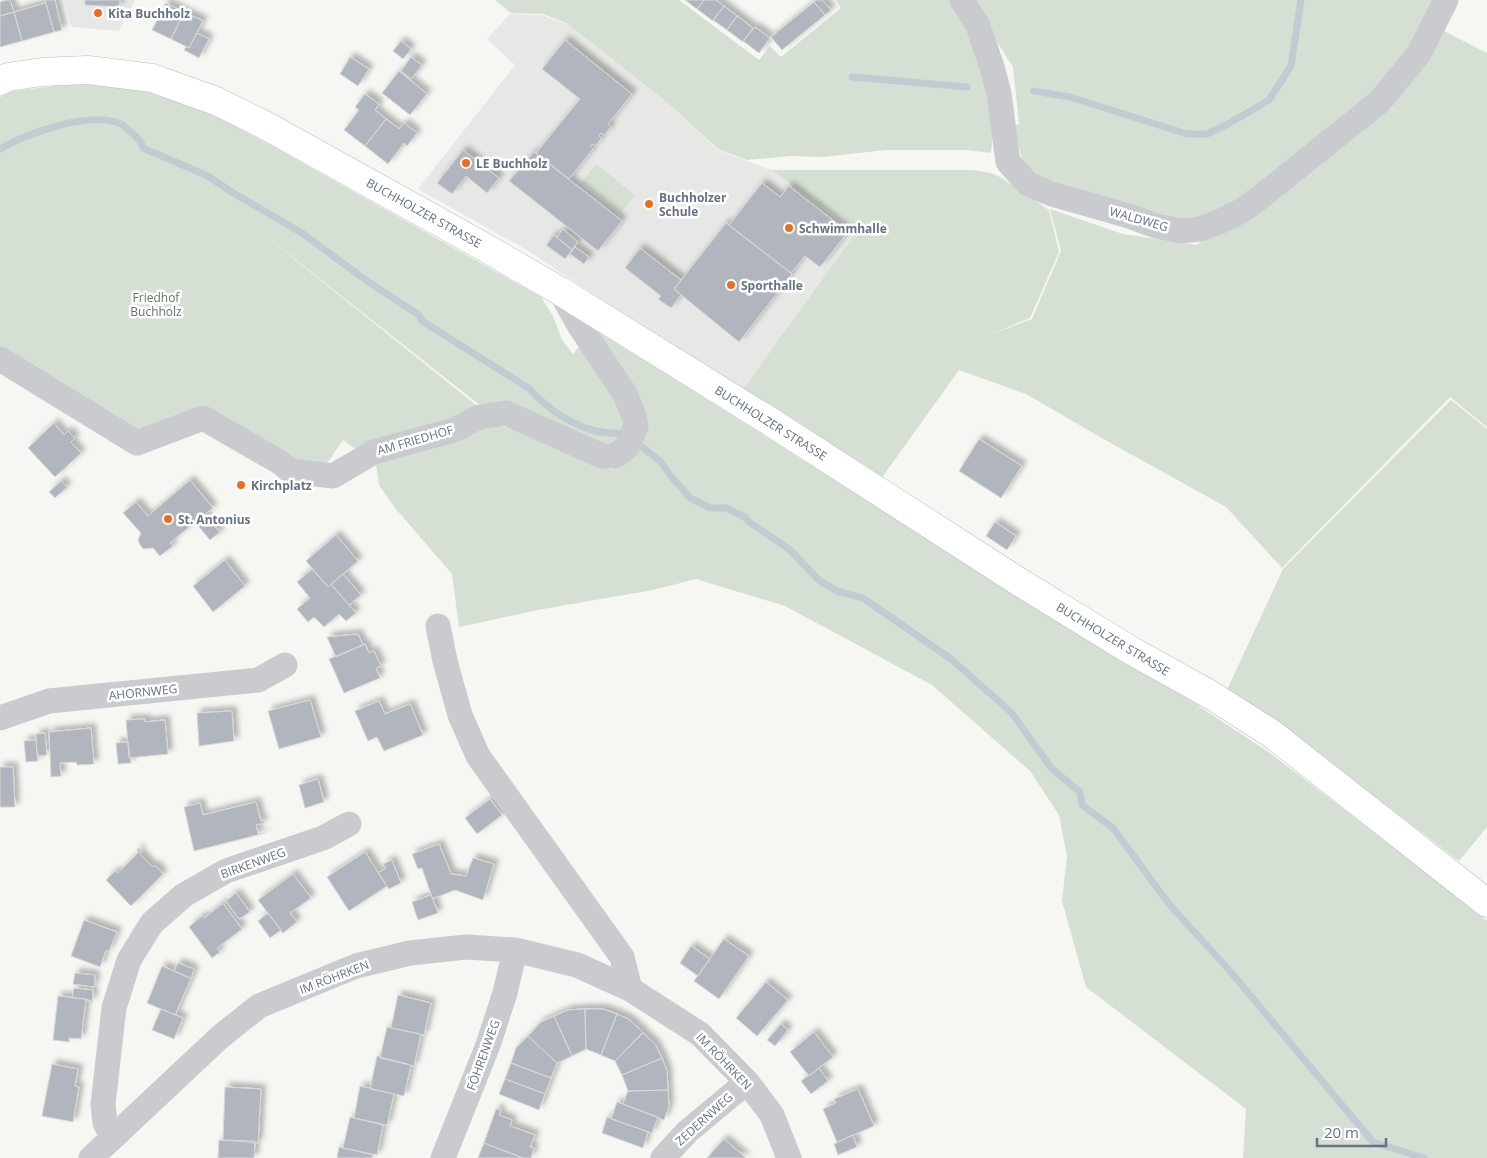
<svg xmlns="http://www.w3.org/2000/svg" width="1487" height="1158" viewBox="0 0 1487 1158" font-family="'Open Sans',sans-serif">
	<defs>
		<filter id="shadow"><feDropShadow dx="4.5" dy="-4.5" stdDeviation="2.5" flood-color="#0004"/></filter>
	</defs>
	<rect width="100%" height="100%" fill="#f6f7f3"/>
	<path fill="#e7e8e6" d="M64 0H135L119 31 72 27Z
		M510 14 542 15 567 24 669 104 718 150 771 170 858 230 741 392 525 249 418 189 515 65 487 39Z"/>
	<path fill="#d6dfd4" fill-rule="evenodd" d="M495 0H679L759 60 770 46 781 57 841 8 836 0H954L975 34 994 125 991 153 967 150H886L822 157 791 156 747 160 718 149 669 104 566 23 543 14 511 13Z
		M970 0H1434L1404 60 1372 99 1243 200 1212 214 1179 222 1035 175 1022 158 1013 126 1019 124 1013 67Z
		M1440 29 1487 53V427L1450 397 1282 568 1226 507 1107 441 1026 394 959 370 881 479 741 392 857 231 771 170H972L991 173 1000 177 1049 210 1059 252 1030 318 989 335 1032 319 1061 251 1050 209 1123 234 1197 245 1378 106 1399 111 1379 105Z
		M96 81 152 91 210 113 263 141 541 297 553 316 562 340 573 354 594 327 869 502 1200 706 1193 715 1200 707 1267 751 1375 833 1487 921V1158H1243L1246 1109 1086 987 1062 901 1067 856 1059 815 1030 771 932 685 785 606 696 579 653 590 543 609 459 627 452 574 395 508 379 485 375 457 358 451 343 440 328 462 300 470 204 416 145 437 0 354V97L13 91ZM248 222 487 411 598 450 613 470 588 462 521 430 493 424 486 413Z
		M596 164 635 195 621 213 582 182Z
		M1451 400 1487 429V827L1459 861 1285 728 1226 692 1283 569Z"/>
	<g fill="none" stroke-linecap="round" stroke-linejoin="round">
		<path stroke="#c2cbd1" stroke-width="7" d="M852 77 967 87
			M1034 91 1070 97 1187 134H1207L1228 124 1269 100 1291 66 1301 0
			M0 149C28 133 93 109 123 125 126 127 129 131 132 133 138 138 141 141 143 148L208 176 230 191 302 233 367 281 419 315 422 321 530 389C546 408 571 425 596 431 604 433 614 433 623 434
			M642 447 660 461 670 475 690 498 710 508H726L745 517 749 522 789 549 820 581 837 591 863 598 951 659 1011 712 1052 769 1080 792 1082 805 1113 828 1169 904 1230 971 1373 1142 1424 1158"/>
	</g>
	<path fill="#b1b6be" stroke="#d8d8d6" filter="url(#shadow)" d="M7 0H10L14 12 0 16V2Z
		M45 0H55L62 30 54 32Z
		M85 0H120L119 7 85 5Z
		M685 0H704L697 9Z
		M704 0H716L724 6 713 21 697 9Z
		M816 0H822L831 10 825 15 814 2Z
		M814 2 825 15 782 50 771 37Z
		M46 3 54 32 22 41 14 12Z
		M166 3 184 12 171 39 152 30Z
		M724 6 737 16 727 30 713 20Z
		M14 12 22 41 0 47V16Z
		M184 12 203 21 189 48 171 39Z
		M737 16 753 28 743 42 727 30Z
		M755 27 770 38 759 53 743 41Z
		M197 33 209 39 199 58 184 50 186 47 189 48Z
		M565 40 632 94 608 124 611 127 604 135 601 133 599 136 602 138 595 146 592 144 590 146 593 149 569 179 536 153 580 99 542 69Z
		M401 41 411 49 403 59 393 51Z
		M350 57 369 69 358 86 340 74Z
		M411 57 422 65 411 79 401 71Z
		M399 71 427 94 410 115 382 93Z
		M365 94 379 104 375 110 386 119 365 146 344 130 359 110 355 107Z
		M386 119 399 129 404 123 417 133 407 146 404 143 388 164 365 146Z
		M463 150 499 178 487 193 466 176 452 194 437 183Z
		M534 152 622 221 598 251 509 181Z
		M762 183 780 197 789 186 848 232 820 267 805 256 791 273 729 225Z
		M726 223 792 274 739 342 674 289Z
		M563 229 578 242 572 250 557 237Z
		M554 235 572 250 565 259 546 245Z
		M575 247 589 257 584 264 570 254Z
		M640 248 681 280 674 289 681 295 671 308 658 299 661 296 625 268Z
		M54 423 64 435 68 431 75 438 71 442 81 453 55 477 28 448Z
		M979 439 1022 466 1001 498 959 471Z
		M190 480 213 508 204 515 220 532 210 540 195 522 170 543 173 546 160 556 153 548 143 549 139 543 138 540 141 533 123 513 136 502 148 516Z
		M61 481 67 487 55 498 49 492Z
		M995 522 1016 536 1007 550 986 536Z
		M336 535 358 561 328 587 306 561Z
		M225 560 245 586 213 612 193 586Z
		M312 569 328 587 331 584 356 613 346 621 339 614 324 627 314 617 308 622 297 609 310 598 297 582Z
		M343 574 361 595 349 605 331 584Z
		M358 634 363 645 336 657 327 637Z
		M365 644 369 653 374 651 381 666 376 668 380 678 344 693 329 659Z
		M310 700 321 737 279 749 268 711Z
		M379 701 385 714 410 704 423 735 384 751 377 737 368 741 355 711Z
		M232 711 234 741 199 746 197 713Z
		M145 719V722L165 720 168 754 129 758 126 720Z
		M91 728 94 764 77 765 76 762 60 763 61 776 51 777 49 732Z
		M45 733 47 755 37 756 36 734Z
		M36 740 38 761 26 762 24 741Z
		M128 742 131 763 118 764 116 743Z
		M0 767H13L15 807H0Z
		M318 779 324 802 305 808 299 785Z
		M490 799 502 815 477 834 465 818Z
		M256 802 261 821H264V823L256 825 258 834 265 833 194 851 184 807 200 803 203 815Z
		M439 844 451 874 466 876 473 858 494 864 483 900 455 890 434 898 433 900 422 868 418 869 412 854Z
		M138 848 141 851 140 854 153 867 155 865 163 874 131 906 106 880 115 871 118 873 139 852 137 849Z
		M365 852 387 886 349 911 327 877Z
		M392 860 401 883 389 889 378 873 386 868 383 864Z
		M293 874 311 898 290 913 297 922 283 933 258 900Z
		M236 893 250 912 239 919 226 901Z
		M431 895 438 913 418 920 412 902Z
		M222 902 242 929 217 948 220 952 212 958 189 927 202 916 204 918 222 904 220 903Z
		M268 913 281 930 270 938 258 921Z
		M84 920 117 932 109 951 106 950 100 967 71 956Z
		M724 939 749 956 719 999 694 981Z
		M691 946 710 959 698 976 680 963Z
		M178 963 194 969 191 979 174 971Z
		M162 966 191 978 175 1015 147 1003Z
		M75 973 95 975 94 987 73 984Z
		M766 982 788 1000 757 1036 736 1018Z
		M74 988 93 990 92 1003 91 1001 86 999 72 998Z
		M398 995 431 1003 424 1035 391 1028Z
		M58 996 86 999 81 1039 69 1038V1042L53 1040Z
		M161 1009 183 1018 174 1039 152 1030Z
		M585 1009H603L617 1014 601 1055 586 1049Z
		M585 1009 586 1049 572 1056 554 1016 568 1010Z
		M617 1014 628 1019 643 1032 615 1061 601 1055Z
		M554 1016 572 1056 557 1063 528 1036 541 1022Z
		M781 1024 788 1030 775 1046 767 1040Z
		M387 1027 421 1034 414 1066 380 1058Z
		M814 1032 833 1057 809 1076 790 1052Z
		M643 1033 655 1044 662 1058 622 1075 615 1061Z
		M528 1036 557 1063 551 1078 511 1063 516 1048Z
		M377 1056 411 1065 404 1096 370 1089Z
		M662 1058 667 1071 668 1090 628 1091 622 1075Z
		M511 1063 551 1078 545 1094 505 1079Z
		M52 1064 78 1069 75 1086 79 1087 73 1122 42 1116Z
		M819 1068 828 1081 811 1094 801 1081Z
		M505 1079 545 1094 539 1110 499 1094Z
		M360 1086 394 1094 387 1125 354 1118Z
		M225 1087 261 1089 258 1143 223 1140Z
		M858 1089 874 1126 837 1142 823 1109 836 1103 834 1099Z
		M668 1090 669 1106 664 1120 623 1104 628 1091Z
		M617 1102 658 1117 652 1133 611 1119Z
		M496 1109 501 1110 499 1115 512 1120 510 1126 535 1135 530 1147 534 1148 531 1158H523L484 1143Z
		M350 1117 383 1125 377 1155 343 1148Z
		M607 1117 648 1132 643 1148 602 1133Z
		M853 1135 857 1147 838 1155 834 1144Z
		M724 1139 746 1158H707Z
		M219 1140 255 1141 254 1158H218Z
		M484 1143 523 1158H478Z
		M339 1147 373 1155 372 1158H337Z"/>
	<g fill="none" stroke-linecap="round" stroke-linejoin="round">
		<defs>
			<path id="secondary" d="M0 81 8 77 42 72 63 71 88 70 152 78 216 101 263 124 486 248 560 291 763 417 1021 583 1132 651 1211 695 1272 734 1487 903"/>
		</defs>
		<use href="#secondary" stroke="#bbbec3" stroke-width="29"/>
		<path stroke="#c9cbcf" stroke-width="25" d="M962 0 978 26 992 67 999 93 1008 162 1028 184 1052 194 1129 216 1156 226 1181 231 1200 229 1219 222 1241 211 1262 196 1379 102 1418 55 1446 0
			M0 359 137 443 203 418 281 463 290 471 333 476 374 452 454 430 479 417 506 413 602 456H615L628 446 636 426 634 416 625 394 579 325 560 291
			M438 626 445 661 460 715 478 756 622 957 630 989
			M0 718 49 701 258 680 285 665
			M112 1137 105 1123 103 1104 114 1008 129 960 152 923 184 895 226 871 323 838 349 824
			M91 1158 220 1037 259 1006 356 966 410 953 466 947 515 950 577 965 630 989 700 1034 747 1082 772 1115 789 1158
			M443 1158 488 1045 505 993 515 950
			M663 1158 687 1132 747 1082"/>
		<use href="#secondary" stroke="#fff" stroke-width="28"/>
	</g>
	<g fill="#ec6d1e" stroke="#fff" stroke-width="2">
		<circle cx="98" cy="13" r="5"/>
		<circle cx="466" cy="163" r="5"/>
		<circle cx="649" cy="204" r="5"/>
		<circle cx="789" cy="228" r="5"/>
		<circle cx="731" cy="285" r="5"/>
		<circle cx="241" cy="485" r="5"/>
		<circle cx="168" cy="519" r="5"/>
	</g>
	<g text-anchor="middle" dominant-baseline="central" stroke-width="5" stroke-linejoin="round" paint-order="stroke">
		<g font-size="12" font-weight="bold" fill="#647286" stroke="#fff" text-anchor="start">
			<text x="108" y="13">Kita Buchholz</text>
			<text x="476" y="163">LE Buchholz</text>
			<text x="659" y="197">Buchholzer<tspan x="659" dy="14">Schule</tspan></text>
			<text x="799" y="228">Schwimmhalle</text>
			<text x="741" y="285">Sporthalle</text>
			<text x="251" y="485">Kirchplatz</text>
			<text x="178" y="519">St. Antonius</text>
		</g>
		<g font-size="12" fill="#647286" stroke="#fff">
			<text transform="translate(424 213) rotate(29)">BUCHHOLZER STRASSE</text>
			<text transform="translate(1139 219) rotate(16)">WALDWEG</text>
			<text transform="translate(771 423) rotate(32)">BUCHHOLZER STRASSE</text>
			<text transform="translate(415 440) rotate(-16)">AM FRIEDHOF</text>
			<text transform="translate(1113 639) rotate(31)">BUCHHOLZER STRASSE</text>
			<text transform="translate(143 692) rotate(-6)">AHORNWEG</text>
			<text transform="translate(253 863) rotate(-20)">BIRKENWEG</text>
			<text transform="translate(334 977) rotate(-21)">IM RÖHRKEN</text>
			<text transform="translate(483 1055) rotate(-70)">FÖHRENWEG</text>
			<text transform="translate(724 1061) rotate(46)">IM RÖHRKEN</text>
			<text transform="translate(704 1119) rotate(-42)">ZEDERNWEG</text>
		</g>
		<g font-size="12" fill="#61785f" stroke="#fff">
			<text x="156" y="297">Friedhof<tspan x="156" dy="14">Buchholz</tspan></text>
		</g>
	</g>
	<path d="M1317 1138v8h69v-8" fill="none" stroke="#647286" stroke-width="2.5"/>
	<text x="1324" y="1138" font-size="15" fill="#647286" stroke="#ffffff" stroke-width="4" paint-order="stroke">20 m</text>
</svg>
